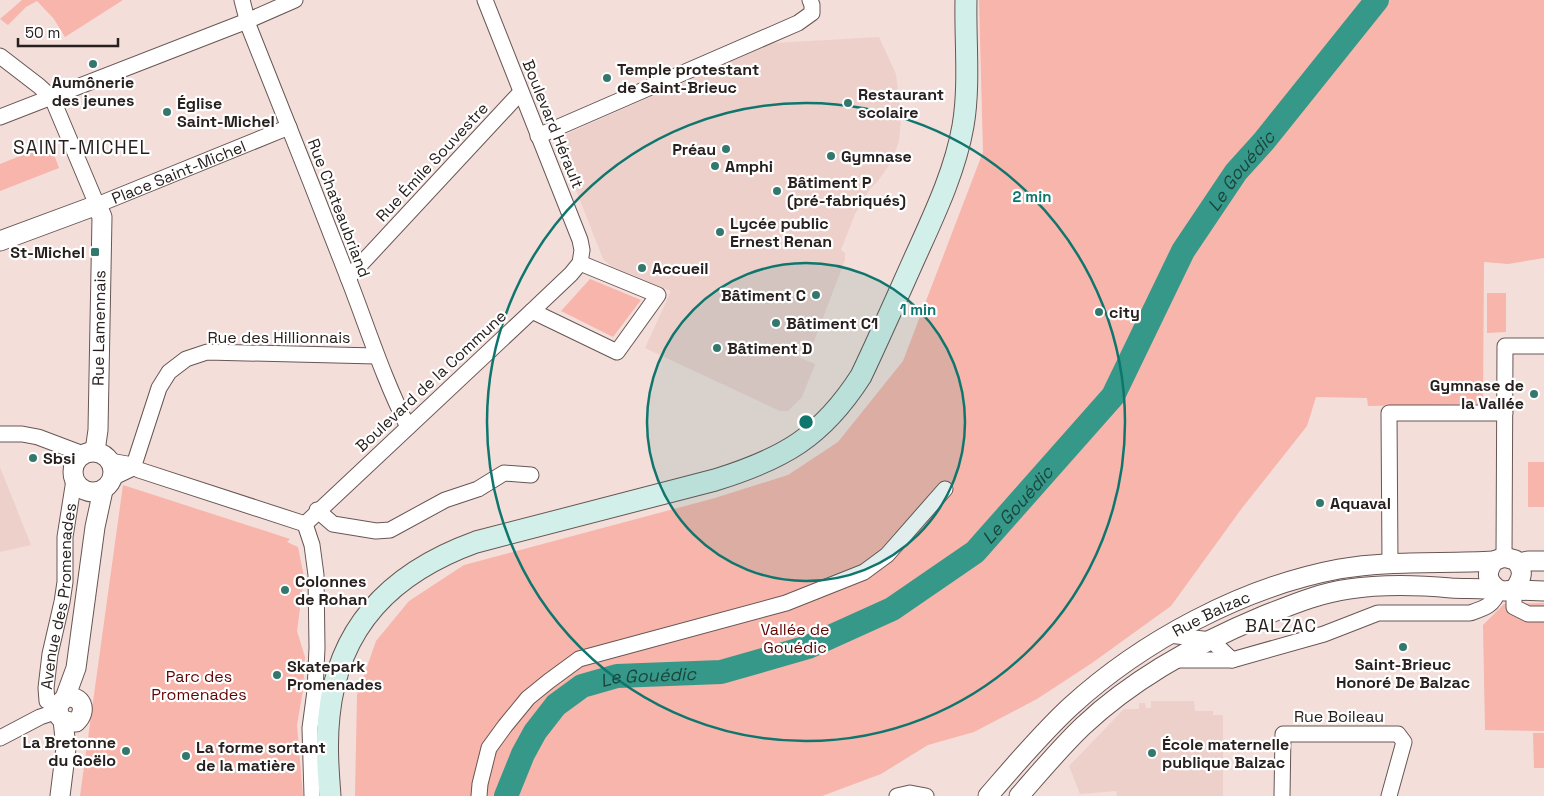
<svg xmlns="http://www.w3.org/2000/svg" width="1544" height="796" viewBox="0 0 1544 796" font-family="'Space Grotesk',sans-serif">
	<rect width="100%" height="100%" fill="#f4deda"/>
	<path fill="#eed0cb" d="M879 37 896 74 901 117 899 141 892 161 878 181 870 189 855 214 841 250 845 253V260L811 349 801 346 798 357 815 364 802 397 788 411H780L645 348 671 291 611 266 603 259 563 157 558 143 562 136 773 43Z
		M0 467 31 545 0 552Z
		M1151 701H1194L1195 711H1213V715H1223V796H1117L1116 791 1080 794 1069 766 1124 709H1139V703H1145L1146 708H1151Z"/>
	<path fill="#f7b5ab" d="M22 0H123L65 37 54 19 37 1 26 7 8 25 0 19Z
		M979 0H1544V258L1508 264 1484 262 1483 404 1368 406 1367 398 1316 397 1307 426 1242 508 1171 606 1092 663 1037 699 974 732 928 745 881 774 822 796H355L357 695 376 641 409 601 464 565 715 498 788 475 838 442 903 361 983 152Z
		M50 144 59 168 0 191V164Z
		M590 279 641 300 613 337 561 311Z
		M1487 293H1506V332L1487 333Z
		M1528 462H1544V507H1528Z
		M123 485 290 539 287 542 298 547 304 577 297 631 305 657 303 690 297 725 303 796H80Z
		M1544 603V731L1485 730 1483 625 1504 604Z
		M1533 733H1544V768H1534Z"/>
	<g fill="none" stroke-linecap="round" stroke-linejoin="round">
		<path stroke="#369888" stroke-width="24" id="s1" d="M506 796 523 754 535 732 556 705 582 686 617 676 721 672 808 647 892 609 975 552 1113 396 1183 251 1236 172 1264 141 1377 0"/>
		<defs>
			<g id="minor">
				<path d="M242 0 249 27C282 110 315 192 347 275 367 326 383 378 408 427"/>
				<path d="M485 0 580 240 582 250 580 263"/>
				<path id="s2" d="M0 56 39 86 52 98 97 205 289 127"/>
				<path d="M0 117 247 21 295 0"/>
				<path d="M538 136 798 23 812 13V5L810 0"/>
				<path d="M348 278 521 92"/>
				<path d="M532 311 617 352 658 295 580 263"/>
				<path d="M0 434H22L38 437 83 454"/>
				<path d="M110 461 127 464 139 470 305 524"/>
				<path d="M133 468 159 388 169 372 186 359 207 352 376 356"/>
				<path d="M112 478 133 468"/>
				<path d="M317 510 333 524 376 531 390 530 445 500 478 489 504 473 531 475"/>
				<path d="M305 524 532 311 571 274 580 263"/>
				<path d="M305 524 312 545 316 575 317 648 315 691 310 728 312 796"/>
				<path d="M1504 557 1505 346H1544"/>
				<path d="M1390 563 1389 413H1505"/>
				<path d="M1514 590V607L1528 614H1544"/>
				<path d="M1169 635 1211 640 1232 660"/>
				<path d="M1174 660H1232L1324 634 1378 613H1470C1485 608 1493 606 1499 590"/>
				<path id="s3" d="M58 706 47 701 46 688 50 654 62 602 65 582V537L74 480"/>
				<path d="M0 738 40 717 58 711"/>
				<path d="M479 796 480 784 489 748 505 726 528 698 549 681 579 659 786 603 864 572 887 555 945 489"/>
				<path d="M897 796 910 793 926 796"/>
				<path d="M1282 796 1283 734H1398L1404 742 1389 796"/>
			</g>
			<g id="tertiary">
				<path d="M0 241 97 205 102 217 98 430 95 451"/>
				<circle cx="93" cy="472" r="20"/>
				<path d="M1518 563 1528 561H1544"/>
				<path d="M1499 590C1487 582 1485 573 1494 561L1504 557 1515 560C1525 570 1522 579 1514 590"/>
				<path d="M65 698C82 694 88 711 76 722H70L63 720 59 716 58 708 60 703 65 698 76 668 95 527 103 490"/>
				<path d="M60 796 66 748 63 720"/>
				<path id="s4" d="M988 796C1014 766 1040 735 1070 707 1142 641 1243 587 1339 569 1390 560 1442 564 1494 561"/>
				<path d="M1019 796C1040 772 1060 748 1083 726 1134 678 1198 643 1263 616 1291 605 1319 593 1349 589 1382 584 1418 585 1451 588 1468 589 1487 588 1504 591L1514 590 1544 591"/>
			</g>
			<path id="secondary" d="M330 796C328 770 326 743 329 716 338 625 393 572 476 542L715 480C783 459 822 437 861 376 880 336 898 295 916 255 935 213 955 171 963 126 970 85 965 41 966 0"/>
		</defs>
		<use href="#minor" stroke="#685653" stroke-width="17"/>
		<use href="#tertiary" stroke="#685653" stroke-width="21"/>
		<use href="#secondary" stroke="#685653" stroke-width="23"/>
		<use href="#minor" stroke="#fff" stroke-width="15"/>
		<use href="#tertiary" stroke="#fff" stroke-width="19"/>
		<use href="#secondary" stroke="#d3efea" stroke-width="21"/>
	</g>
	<circle cx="806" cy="422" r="159" fill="#0f766e" fill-opacity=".12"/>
	<g fill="none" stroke="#0f766e" stroke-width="2.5">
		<circle cx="806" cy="422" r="159"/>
		<circle cx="806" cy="422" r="319"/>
	</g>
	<g fill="#34786d" stroke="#fff" stroke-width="2">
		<circle cx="93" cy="64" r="5"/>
		<circle cx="607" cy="78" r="5"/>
		<circle cx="848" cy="103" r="5"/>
		<circle cx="167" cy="112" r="5"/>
		<circle cx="726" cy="149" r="5"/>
		<circle cx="831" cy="156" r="5"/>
		<circle cx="715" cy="166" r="5"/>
		<circle cx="777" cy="191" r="5"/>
		<circle cx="720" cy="232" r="5"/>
		<rect x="90" y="247" width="10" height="10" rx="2.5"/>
		<circle cx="642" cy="268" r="5"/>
		<circle cx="816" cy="295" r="5"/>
		<circle cx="1099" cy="312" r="5"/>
		<circle cx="776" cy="323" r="5"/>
		<circle cx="717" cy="348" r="5"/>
		<circle cx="1534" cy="394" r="5"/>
		<circle cx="33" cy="458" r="5"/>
		<circle cx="1320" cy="503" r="5"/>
		<circle cx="285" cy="590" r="5"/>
		<circle cx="1403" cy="647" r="5"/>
		<circle cx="277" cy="675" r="5"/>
		<circle cx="126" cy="751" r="5"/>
		<circle cx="1152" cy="753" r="5"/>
		<circle cx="186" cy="756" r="5"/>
	</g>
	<g text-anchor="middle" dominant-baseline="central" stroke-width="4.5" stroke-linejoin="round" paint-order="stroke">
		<g font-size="16" font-weight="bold" fill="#27201e" stroke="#fff" text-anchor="start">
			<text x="617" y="69">Temple protestant<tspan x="617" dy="18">de Saint-Brieuc</tspan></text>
			<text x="93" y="82" text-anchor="middle">Aumônerie<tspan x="93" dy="18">des jeunes</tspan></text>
			<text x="858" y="94">Restaurant<tspan x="858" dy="18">scolaire</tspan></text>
			<text x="177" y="103">Église<tspan x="177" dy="18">Saint-Michel</tspan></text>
			<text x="716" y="149" text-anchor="end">Préau</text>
			<text x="841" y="156">Gymnase</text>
			<text x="725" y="166">Amphi</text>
			<text x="787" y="182">Bâtiment P<tspan x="787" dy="18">(pré-fabriqués)</tspan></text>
			<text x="730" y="223">Lycée public<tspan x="730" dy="18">Ernest Renan</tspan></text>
			<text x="85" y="252" text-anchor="end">St-Michel</text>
			<text x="652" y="268">Accueil</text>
			<text x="806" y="295" text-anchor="end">Bâtiment C</text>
			<text x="1109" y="312">city</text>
			<text x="786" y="323">Bâtiment C1</text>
			<text x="727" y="348">Bâtiment D</text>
			<text x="1524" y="385" text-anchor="end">Gymnase de<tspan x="1524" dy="18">la Vallée</tspan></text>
			<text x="43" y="458">Sbsi</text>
			<text x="1330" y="503">Aquaval</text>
			<text x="295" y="581">Colonnes<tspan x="295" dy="18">de Rohan</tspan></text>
			<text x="1403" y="664" text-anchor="middle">Saint-Brieuc<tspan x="1403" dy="18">Honoré De Balzac</tspan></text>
			<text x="287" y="666">Skatepark<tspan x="287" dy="18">Promenades</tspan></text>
			<text x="116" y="742" text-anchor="end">La Bretonne<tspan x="116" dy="18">du Goëlo</tspan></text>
			<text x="1162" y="744">École maternelle<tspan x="1162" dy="18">publique Balzac</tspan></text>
			<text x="196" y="747">La forme sortant<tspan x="196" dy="18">de la matière</tspan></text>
		</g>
		<g font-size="16" fill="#27201e" stroke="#fff">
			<text transform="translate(553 124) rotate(68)">Boulevard Hérault</text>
			<text transform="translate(432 162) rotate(-47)">Rue Émile Souvestre</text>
			<text stroke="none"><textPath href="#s2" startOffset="271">Place Saint-Michel</textPath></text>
			<text transform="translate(339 208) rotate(69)">Rue Chateaubriand</text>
			<text transform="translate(99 328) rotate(-89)">Rue Lamennais</text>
			<text x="279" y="337">Rue des Hillionnais</text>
			<text transform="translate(431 381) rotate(-43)">Boulevard de la Commune</text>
			<text stroke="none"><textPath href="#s3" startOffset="118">Avenue des Promenades</textPath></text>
			<text stroke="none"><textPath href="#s4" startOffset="291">Rue Balzac</textPath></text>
			<text x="1339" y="716">Rue Boileau</text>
		</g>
		<g font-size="16" fill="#610404" stroke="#fff">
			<text x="795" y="629">Vallée de<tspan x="795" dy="18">Gouédic</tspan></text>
			<text x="199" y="676">Parc des<tspan x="199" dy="18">Promenades</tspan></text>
		</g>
		<g font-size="18" font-style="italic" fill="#1b463e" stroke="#fff">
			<text stroke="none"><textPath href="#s1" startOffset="1029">Le Gouédic</textPath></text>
			<text stroke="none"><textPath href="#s1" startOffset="624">Le Gouédic</textPath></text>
			<text stroke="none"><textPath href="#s1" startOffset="204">Le Gouédic</textPath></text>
		</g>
		<g font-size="18" letter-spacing="1" fill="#27201e" stroke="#fff">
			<text x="1281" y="625">BALZAC</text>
		</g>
		<g font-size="19" letter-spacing="1" fill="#27201e" stroke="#fff">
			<text x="82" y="147">SAINT-MICHEL</text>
		</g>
	</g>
	<circle cx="806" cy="422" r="8" fill="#0f766e" stroke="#fff" stroke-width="2.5"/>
	<g font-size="15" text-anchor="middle" font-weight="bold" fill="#0f766e" stroke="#fff" stroke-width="4.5" stroke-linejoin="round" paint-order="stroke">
		<text x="1032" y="202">2 min</text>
		<text x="918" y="315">1 min</text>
	</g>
	<path d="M18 38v8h100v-8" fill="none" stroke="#27201e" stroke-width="2.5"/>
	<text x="25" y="38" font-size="15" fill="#27201e" stroke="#ffffff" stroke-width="4" paint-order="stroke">50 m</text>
</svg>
